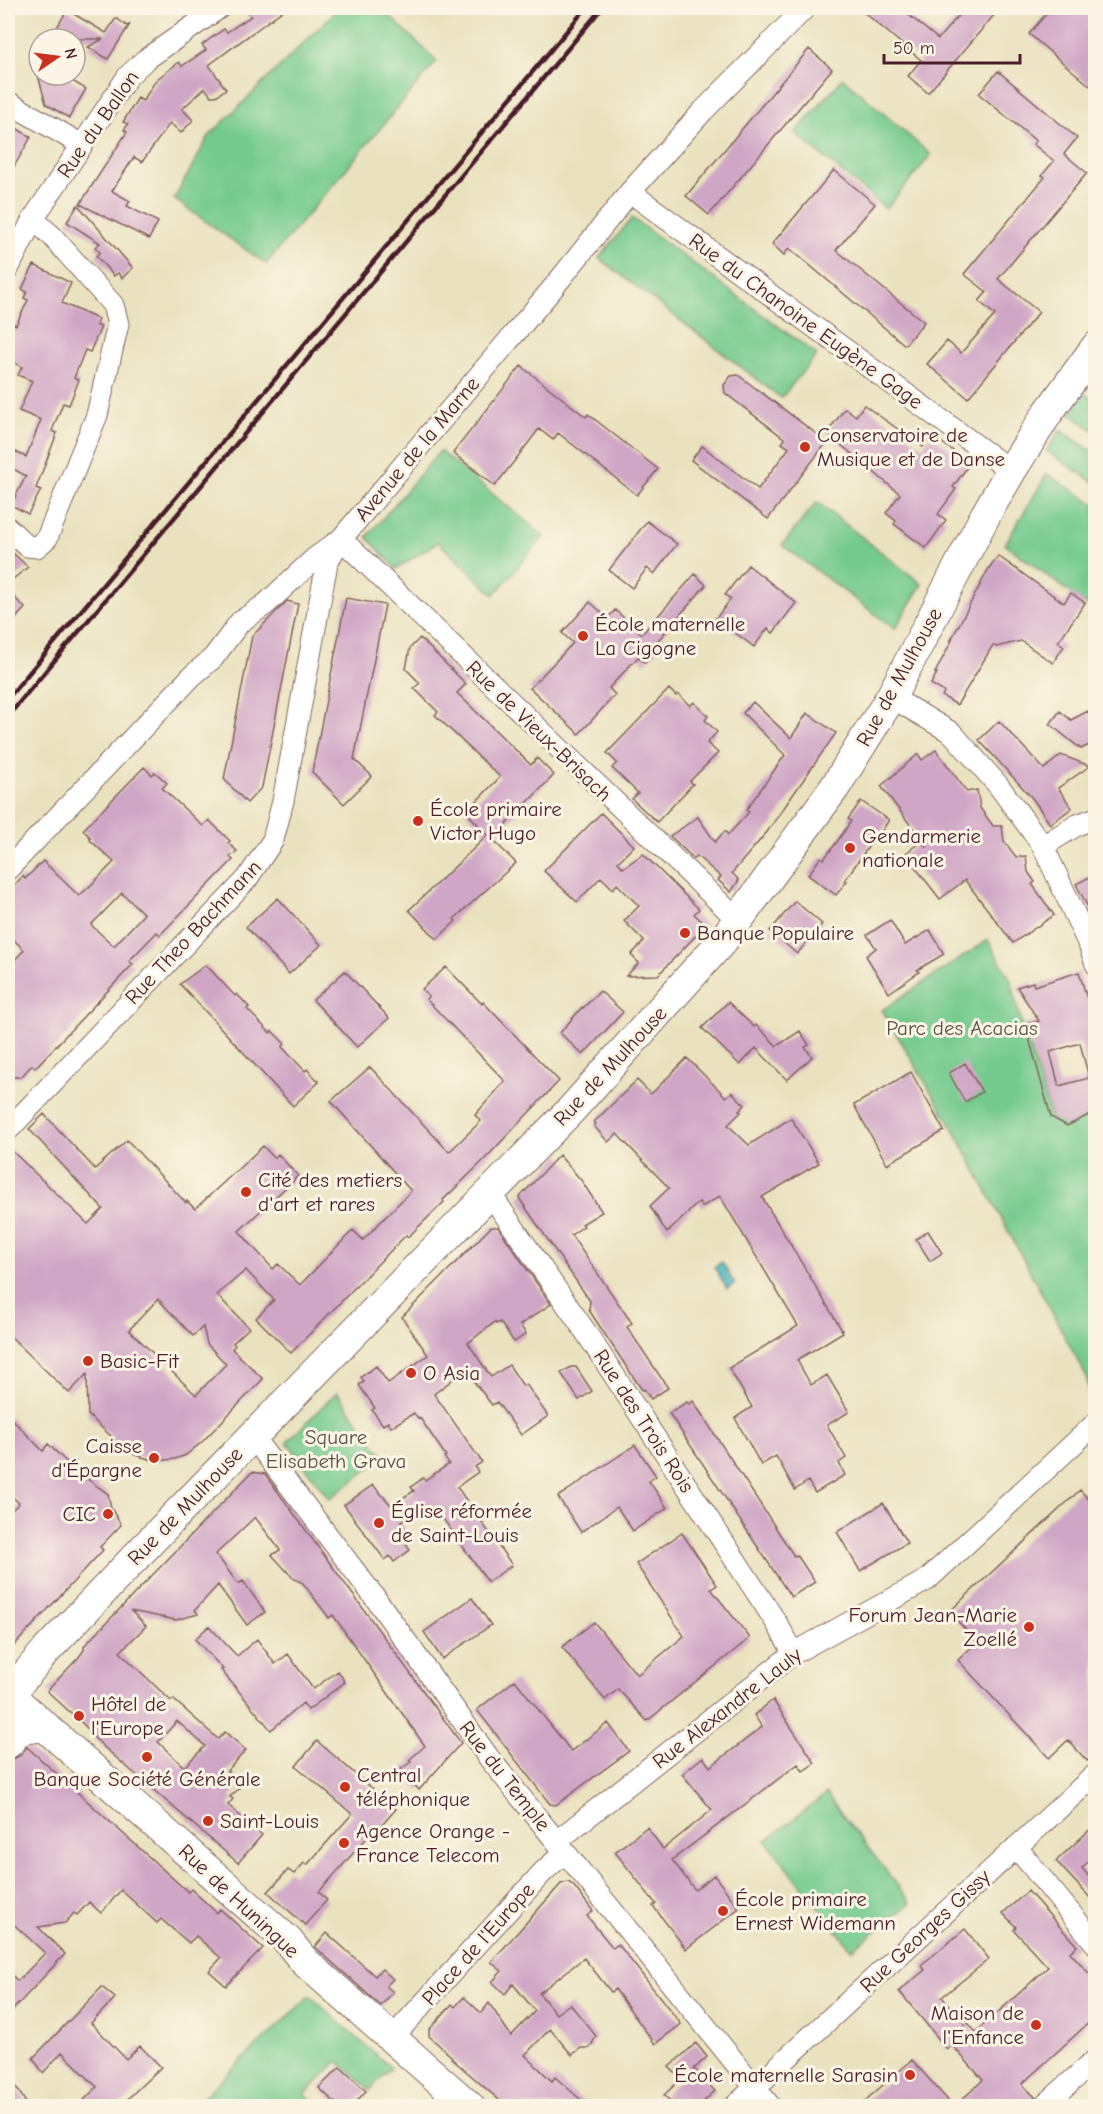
<svg xmlns="http://www.w3.org/2000/svg" width="1103" height="2114" viewBox="0 0 1103 2114" font-family="'Comic Neue',sans-serif">
	<rect width="100%" height="100%" fill="#fcf5e5"/>
	<filter id="ink" filterUnits="userSpaceOnUse"><feTurbulence type="fractalNoise" baseFrequency=".0167" numOctaves="2"/><feDisplacementMap in="SourceGraphic" scale="12" xChannelSelector="R" yChannelSelector="G"/><feConvolveMatrix kernelMatrix="1 2 1 2 8 2 1 2 1" color-interpolation-filters="sRGB"/></filter>
	<filter id="wash" filterUnits="userSpaceOnUse"><feTurbulence type="fractalNoise" baseFrequency=".008" numOctaves="4" result="noise"/><feDisplacementMap in="SourceGraphic" scale="24" xChannelSelector="R" yChannelSelector="G"/><feGaussianBlur stdDeviation="1.35" result="paint"/><feColorMatrix in="noise" values="0 0 0 0 0 0 0 0 0 0 0 0 0 0 0 0 0 1.4 0 .05"/><feComposite in="paint" operator="in"/></filter>
	<g filter="url(#wash)">
		<rect width="100%" height="100%" fill="#eae2bf"/>
		<path fill="#75ca8e" stroke="#60745c" stroke-width="1.5" d="M339 8H381L437 61 266 264 174 199 209 136Z
			M843 78 931 155 886 209 795 133Z
			M632 218 817 355 781 398 599 258Z
			M1084 393 1095 401V431L1070 414Z
			M1060 430 1095 453V483L1046 451Z
			M440 451 544 536 494 595 438 542 396 569 367 537Z
			M1047 474 1095 504V611L1005 544Z
			M817 502 922 584 895 629 782 545Z
			M988 940 1012 982 1017 1007 1051 1117 1067 1126 1095 1112 1096 1396 1091 1399 1086 1376 954 1130 882 1010Z
			M337 1392 384 1457 329 1499 287 1442Z
			M826 1794 911 1903 852 1950 766 1841Z
			M310 1996 391 2068 370 2090 338 2061 305 2094 318 2106H193Z"/>
		<path fill="#45b4bc" stroke="#486a74" stroke-width="1.5" d="M722 1262 735 1284 727 1289 714 1267Z"/>
		<g id="blocks">
			<path fill="#d0a6c6" fill-rule="evenodd" d="M244 8H286L209 65 226 89 216 96H211L205 88 182 109 193 120 181 133 170 123 142 162 134 157 112 191 130 201 127 206 158 222 149 239 80 204 127 132 124 130 128 124 123 122 138 98 143 101 156 80 179 62 182 66 206 50 202 45 224 29 227 32 251 16Z
				M859 8H900L938 39 965 8H1000L928 93 908 76 921 60Z
				M1051 8H1095V90L1029 34Z
				M67 10 106 33 116 18 127 26 130 24 108 59 88 47 103 39H56L60 32 56 29Z
				M809 49 832 69 709 215 686 196Z
				M998 71 1077 138 1064 154 1087 173 998 279 1039 312 968 398 927 364 947 341 961 353 995 315 979 301 987 292 964 274 1045 177 1042 175 1054 161 1033 144 1036 141 979 94Z
				M38 75H62L86 89 69 118 46 104Z
				M8 123 31 137 8 177Z
				M834 170 875 204 836 250 924 322 905 345 789 248 784 255 772 244Z
				M78 205 133 268 122 278 118 273 114 276 96 256 100 252 95 247 100 243 67 222Z
				M34 265 71 283 62 303 98 319 96 325 101 327 90 352 85 350 74 378 79 380 69 405 63 403 52 431 57 433 36 488 41 490 28 514 11 505 26 476 8 466V448L26 457 41 420 19 411 32 381 18 375 22 367 8 359V321L16 325 28 300 24 298 27 292 22 289Z
				M521 366 586 417 588 414 658 469 637 495 558 433 553 440 539 429 495 486 453 453Z
				M738 375 827 442 768 519 691 460 702 446 758 489 789 448 782 443 785 439 725 393 724 385 731 376Z
				M864 405 923 447 931 435 970 463 953 487 956 489 938 514 946 520 926 548 894 524 896 521 886 513 900 494 827 433 845 408 856 416Z
				M647 521 677 544 654 574 647 568 632 588 609 570Z
				M14 554 28 567 8 583V562Z
				M998 556 1064 603 1071 593 1085 603 1058 642 1064 646 1053 663 1021 641 996 647 993 645 957 705 942 696 944 692 931 684 937 673H935L952 640H951L989 568Z
				M748 565 796 603 773 633 768 628 754 647 716 618 731 599 725 595Z
				M695 574 706 585 654 645 658 649 645 663 638 657 609 688 615 695 579 734 530 688 573 643 562 633 590 602 608 618 615 610 642 634Z
				M8 591 25 608 8 627Z
				M346 598 385 605 354 759 372 776 344 804 312 772Z
				M287 601 298 604 262 787 247 803 224 779 252 636Z
				M420 638 466 684 457 693 531 765 537 758 554 775 492 839 489 836 516 863 454 919 456 921 437 939 409 910 488 835 466 812 500 777 435 715 438 712 414 688 420 683 406 669 410 648Z
				M669 689 676 696 678 694 690 706 694 702 708 716 705 720 717 732 707 743 718 753 690 781 693 784 657 822 632 799 638 793 612 768 617 763 607 753Z
				M753 702 791 738 807 713 836 733 767 832 732 873 739 880 731 892 718 880 721 877 697 856 694 859 670 836 698 817 715 842 725 831 728 835 749 812 746 810 785 755 743 713Z
				M1060 711 1071 720 1088 711 1090 716 1095 714V742L1081 749 1050 724Z
				M999 721 1044 769 1061 755 1090 766 1058 788 1072 808 1050 824 1033 799 979 740Z
				M936 750 967 792 977 790 980 808 993 826H1002L1004 841 1016 857 1026 856 1028 872 1035 882 1032 884 1054 915 1013 943 965 880 940 899 905 854 920 842 927 847 881 786 918 754 922 760Z
				M144 767 152 775 155 772 167 783 162 788 203 826 209 820 230 841 228 843 237 851 230 857 233 860 160 935 157 932 129 961 133 964 35 1068 32 1065 21 1077H8V967L24 950 8 934V892L23 876 25 879 43 861 79 896 88 888 114 862 90 840 91 838 83 830ZM122 893 144 914 114 946 91 925Z
				M861 801 889 820 879 835 877 834 845 880 847 881 836 895 808 875 821 857 824 859 839 839 851 821 848 819Z
				M601 813 634 846 618 862 623 868 643 854 699 909 694 914 706 925 658 975 626 976 639 963 631 955 644 941 624 921 639 906 617 884 613 889 601 877 577 902 544 871Z
				M1095 874V921L1076 884Z
				M278 898 321 945 289 974 246 927Z
				M795 901 822 924 797 954 770 931Z
				M890 920 905 945 930 930 944 954 917 970 919 972 889 993 866 956 876 948 867 935Z
				M206 965 235 996 237 994 249 1007 247 1009 270 1033 272 1031 285 1044 282 1047 305 1071 307 1069 319 1082 293 1106 180 984Z
				M446 967 482 1004 483 1002 559 1081 481 1163 443 1200 444 1202 408 1237 406 1235 291 1353 256 1318 274 1300 246 1270 217 1295 249 1328 233 1343 235 1345 232 1349 263 1379 202 1442 186 1455 175 1459 156 1461 135 1455 125 1449 88 1415 87 1374 69 1393 8 1334V1147L88 1224 103 1209 29 1129 44 1114 95 1169 127 1140 186 1203 187 1201 195 1209 263 1146 274 1158 278 1154 298 1176 239 1231 273 1269 278 1264 300 1285 353 1230 363 1240 411 1191 331 1101 370 1067 449 1152 481 1121 475 1115 505 1081 426 999 429 997 422 989ZM158 1299 193 1336 203 1327 207 1344 226 1364 196 1395 129 1330Z
				M345 971 389 1018 357 1047 313 1000Z
				M1079 972 1091 1012 1093 1011 1095 1019V1112L1067 1126 1051 1117 1025 1024 1039 1021 1017 987 1033 982 1034 986ZM1080 1043 1089 1078 1059 1086 1050 1052Z
				M600 991 623 1012 583 1055 560 1033 582 1007 583 1008Z
				M728 1002 754 1027 756 1025 777 1046 800 1031 809 1045 805 1047 812 1057 787 1080 756 1048 740 1065 702 1028Z
				M687 1058 726 1097 732 1092 745 1105 739 1111 741 1112 728 1125 749 1145 791 1118 819 1163 762 1197 843 1332 797 1360 811 1385 827 1375 849 1412 827 1425 846 1458 839 1463 845 1475 815 1493 808 1481 795 1490 776 1456 761 1465 735 1418 752 1407 729 1368 798 1326 720 1196 702 1207 699 1202 667 1233 650 1206 669 1188 617 1134 608 1142 594 1126 596 1124 594 1122 637 1080 651 1094Z
				M965 1063 982 1092 965 1102 949 1073Z
				M911 1072 944 1131 887 1164 854 1105Z
				M559 1155 581 1180 602 1212 582 1224 584 1226 571 1235 632 1323 627 1327 668 1388 651 1399 644 1389 642 1390 608 1339 589 1310 590 1301 519 1198Z
				M491 1227H498L551 1304 520 1325 526 1334 514 1342 500 1322 496 1324 495 1322 468 1343 491 1377 509 1365 523 1386 526 1384 548 1416 521 1435 497 1402 492 1405 465 1370 434 1394 482 1462 475 1467 478 1472 457 1487 512 1565 488 1582 439 1513 433 1518 424 1505 401 1522 412 1541 406 1545 410 1550 394 1562 390 1556 385 1560 344 1505 373 1485 391 1505 414 1491 411 1487 423 1478 425 1480 449 1464 444 1457 446 1456 420 1418 418 1419 414 1413 391 1427 388 1422 383 1425 372 1410 375 1408 359 1385 364 1382 361 1377 376 1366 388 1383 428 1355 402 1317Z
				M928 1231 942 1253 930 1261 916 1239Z
				M571 1367H576L592 1391 579 1400 561 1373Z
				M693 1401 794 1556 797 1555 815 1582 791 1597 669 1413 687 1402 689 1404Z
				M8 1415 43 1451 48 1444 76 1471 108 1494 111 1508 121 1525 100 1547 103 1550 8 1652V1514L19 1503 8 1493Z
				M635 1445 656 1476 649 1481 667 1508 633 1531 617 1507 581 1532 558 1497Z
				M252 1472 265 1474 461 1743 419 1790 401 1769 411 1762 409 1760 425 1746 333 1615 329 1618 303 1583 293 1578 272 1555 280 1550 255 1517 216 1554 238 1584 243 1581 265 1612 247 1625 218 1585 195 1610 198 1614 176 1620 131 1611 146 1626 120 1652 171 1701 173 1699 218 1739 225 1732 246 1750 227 1771 231 1775 228 1778 239 1788 230 1797 233 1799 228 1805 262 1835 238 1863 105 1748 90 1734 92 1733 82 1723 47 1691 78 1658 84 1650V1646ZM177 1721 205 1746 184 1767 158 1742Z
				M1080 1490 1095 1506V1753L1087 1761 1068 1740 1049 1758 958 1660 977 1642 949 1612Z
				M883 1503 907 1543 860 1571 837 1532Z
				M682 1533 717 1585 711 1589 750 1638 647 1721 618 1689 605 1700 562 1647 594 1622 637 1675 684 1636 636 1564Z
				M472 1598 491 1625 442 1659 424 1632Z
				M209 1626 237 1656 257 1639 275 1664 288 1654 313 1689 338 1671 345 1682 308 1710 303 1703 271 1730 221 1670 223 1669 195 1639Z
				M515 1680 571 1751 608 1723 629 1751 556 1805 550 1804 477 1710Z
				M773 1700 815 1763 803 1771 798 1764 672 1860 695 1890 714 1875 739 1908 686 1949 653 1906 656 1904 615 1852 647 1827 663 1849 712 1810 682 1774 703 1757 710 1767 762 1727 754 1715Z
				M317 1741 396 1809 374 1834 372 1832 319 1892 327 1900 305 1925 268 1892 288 1870 294 1874 304 1863 307 1865 352 1814 296 1766Z
				M27 1747 188 1892 191 1889 217 1913 220 1909 263 1948 226 1986 209 1971 221 1958 196 1936 189 1943 161 1919 157 1923 121 1890 101 1913 89 1902 77 1915 74 1913 65 1923 38 1927 65 1954 8 2015V1972L18 1981 45 1953 8 1919V1762L21 1755Z
				M1095 1825V1855L1082 1868 1095 1884V1903L1056 1861Z
				M568 1882 573 1885 593 1911 587 1916 613 1948 618 1944 681 2024 655 2044 615 1989 611 1992 584 1958 539 1993 556 2014 570 2004 596 2036 590 2048H581L572 2055 550 2029 525 2055 552 2081 555 2077 588 2106H506L451 2058 452 2057 429 2036V2030L452 2004 455 2007 464 1997 481 2013 489 2003 511 2036 535 2011 513 1984 505 1994 492 1982 502 1971 491 1962 561 1884Z
				M1028 1891 1077 1946 1070 1952 1095 1980V2017L1022 2084 1035 2097 1026 2106H955L983 2080 952 2045 947 2049 899 1991 925 1970 921 1965 965 1929 989 1959 942 1997 965 2025 968 2023 976 2032 1048 1967 1014 1930 1016 1927 1003 1913Z
				M327 1933 375 1976 382 1969 393 1979 386 1986 393 1992 381 2006 315 1947Z
				M102 1987 115 1998 91 2023 126 2059 140 2046 161 2067 120 2106H78L97 2087 62 2052 43 2073 33 2058Z
				M696 2043 707 2057 694 2069 715 2091 699 2106H675L664 2095 681 2079 669 2067Z
				M912 2060 953 2106H859Z
				M340 2067 366 2091 352 2106H339L319 2088Z
				M8 2074 28 2106H8Z"/>
		</g>
	</g>
	<g filter="url(#ink)">
		<use href="#blocks" fill-opacity="0" stroke="#82635f" stroke-width="1.5"/>
		<g fill="none" stroke-linecap="round" stroke-linejoin="round">
			<defs>
				<path id="minor" d="M8 102 82 145
					M630 192 1011 471
					M8 269 33 219 128 76 145 60 219 8
					M8 528 27 546 37 547 47 538 97 415 118 324 113 305 52 236 33 219
					M341 539 739 921
					M891 697 952 733 998 785 1043 846 1090 947 1096 964
					M1043 846 1077 825 1096 818
					M8 869 192 676 213 658 240 622 266 604 314 559 341 539 553 288 630 192 703 111 805 8
					M8 1130 247 879 273 840 283 801 327 563 338 543
					M489 1192 585 1331 776 1622 794 1653
					M252 1436 376 1599 489 1758 770 2106
					M557 1841 794 1653 927 1580 1096 1423
					M1016 1847 1096 1944
					M392 2038 543 1872 565 1852
					M735 2106 1096 1774
					M1044 2106 1096 2059"/>
				<path id="secondary" d="M8 1694 287 1940 305 1962 469 2106
					M8 1696 44 1653 170 1521 571 1110 724 939 835 787 891 697 986 514 1011 471 1047 414 1096 347
					M8 1743 20 1729 45 1726"/>
			</defs>
			<use href="#minor" stroke="#82635f" stroke-width="23"/>
			<use href="#secondary" stroke="#82635f" stroke-width="32"/>
			<use href="#minor" stroke="#fff" stroke-width="21"/>
			<use href="#secondary" stroke="#fff" stroke-width="30"/>
			<path stroke="#4a1f2b" stroke-width="4.5" d="M8 698 586 8
				M8 716 602 8"/>
		</g>
	</g>
	<g fill="#c8321e" stroke="#fcf5e5" stroke-width="2">
		<circle cx="805" cy="447" r="6"/>
		<circle cx="583" cy="636" r="6"/>
		<circle cx="418" cy="821" r="6"/>
		<circle cx="850" cy="848" r="6"/>
		<circle cx="685" cy="933" r="6"/>
		<circle cx="246" cy="1192" r="6"/>
		<circle cx="88" cy="1361" r="6"/>
		<circle cx="411" cy="1373" r="6"/>
		<circle cx="154" cy="1458" r="6"/>
		<circle cx="108" cy="1514" r="6"/>
		<circle cx="379" cy="1523" r="6"/>
		<circle cx="1029" cy="1627" r="6"/>
		<circle cx="79" cy="1716" r="6"/>
		<circle cx="147" cy="1757" r="6"/>
		<circle cx="345" cy="1787" r="6"/>
		<circle cx="208" cy="1821" r="6"/>
		<circle cx="344" cy="1843" r="6"/>
		<circle cx="723" cy="1911" r="6"/>
		<circle cx="1036" cy="2025" r="6"/>
		<circle cx="910" cy="2075" r="6"/>
	</g>
	<g text-anchor="middle" dominant-baseline="central" stroke-width="6" stroke-linejoin="round" paint-order="stroke">
		<g font-size="21" fill="#4a1f2b" stroke="#fcf5e5">
			<text transform="translate(98 124) rotate(-55)">Rue du Ballon</text>
			<text transform="translate(806 321) rotate(36)">Rue du Chanoine Eugène Gage</text>
			<text transform="translate(417 449) rotate(-50)">Avenue de la Marne</text>
			<text transform="translate(899 677) rotate(-61)">Rue de Mulhouse</text>
			<text transform="translate(539 731) rotate(44)">Rue de Vieux-Brisach</text>
			<text transform="translate(193 932) rotate(-47)">Rue Theo Bachmann</text>
			<text transform="translate(610 1066) rotate(-47)">Rue de Mulhouse</text>
			<text transform="translate(644 1421) rotate(57)">Rue des Trois Rois</text>
			<text transform="translate(185 1506) rotate(-46)">Rue de Mulhouse</text>
			<text transform="translate(727 1708) rotate(-38)">Rue Alexandre Lauly</text>
			<text transform="translate(505 1776) rotate(52)">Rue du Temple</text>
			<text transform="translate(239 1901) rotate(43)">Rue de Huningue</text>
			<text transform="translate(925 1931) rotate(-43)">Rue Georges Gissy</text>
			<text transform="translate(478 1944) rotate(-48)">Place de l'Europe</text>
		</g>
		<g font-size="21" fill="#4a1f2b" stroke="#fcf5e5" text-anchor="start">
			<text x="817" y="435">Conservatoire de<tspan x="817" dy="24">Musique et de Danse</tspan></text>
			<text x="595" y="624">École maternelle<tspan x="595" dy="24">La Cigogne</tspan></text>
			<text x="430" y="809">École primaire<tspan x="430" dy="24">Victor Hugo</tspan></text>
			<text x="862" y="836">Gendarmerie<tspan x="862" dy="24">nationale</tspan></text>
			<text x="697" y="933">Banque Populaire</text>
			<text x="258" y="1180">Cité des metiers<tspan x="258" dy="24">d'art et rares</tspan></text>
			<text x="100" y="1361">Basic-Fit</text>
			<text x="423" y="1373">O Asia</text>
			<text x="142" y="1446" text-anchor="end">Caisse<tspan x="142" dy="24">d'Épargne</tspan></text>
			<text x="391" y="1511">Église réformée<tspan x="391" dy="24">de Saint-Louis</tspan></text>
			<text x="96" y="1514" text-anchor="end">CIC</text>
			<text x="1017" y="1615" text-anchor="end">Forum Jean-Marie<tspan x="1017" dy="24">Zoellé</tspan></text>
			<text x="91" y="1704">Hôtel de<tspan x="91" dy="24">l'Europe</tspan></text>
			<text x="357" y="1775">Central<tspan x="357" dy="24">téléphonique</tspan></text>
			<text x="147" y="1779" text-anchor="middle">Banque Société Générale</text>
			<text x="220" y="1821">Saint-Louis</text>
			<text x="356" y="1831">Agence Orange -<tspan x="356" dy="24">France Telecom</tspan></text>
			<text x="735" y="1899">École primaire<tspan x="735" dy="24">Ernest Widemann</tspan></text>
			<text x="1024" y="2013" text-anchor="end">Maison de<tspan x="1024" dy="24">l'Enfance</tspan></text>
			<text x="898" y="2075" text-anchor="end">École maternelle Sarasin</text>
		</g>
		<g font-size="21" fill="#575249" stroke="#fcf5e5">
			<text x="962" y="1028">Parc des Acacias</text>
			<text x="336" y="1437">Square<tspan x="336" dy="24">Elisabeth Grava</tspan></text>
		</g>
	</g>
	<rect width="1103" height="2114" fill="none" stroke="#fcf5e5" stroke-width="30"/>
	<g transform="translate(57 57) rotate(76)"><circle r="28" fill="#fcf5e5" stroke="#b59f9b" stroke-width="1.5"/>
	<path d="M0-4.5L10 22L0 15L-10 22Z" fill="#c8321e"/>
	<text y="-9" font-size="16" font-weight="bold" text-anchor="middle" fill="#4a1f2b">N</text>
	</g>
	<path d="M884 54v9h136v-9" fill="none" stroke="#4a1f2b" stroke-width="3"/>
	<text x="893" y="54" font-size="18" fill="#4a1f2b" stroke="#fcf5e5" stroke-width="4.5" paint-order="stroke">50 m</text>
</svg>
